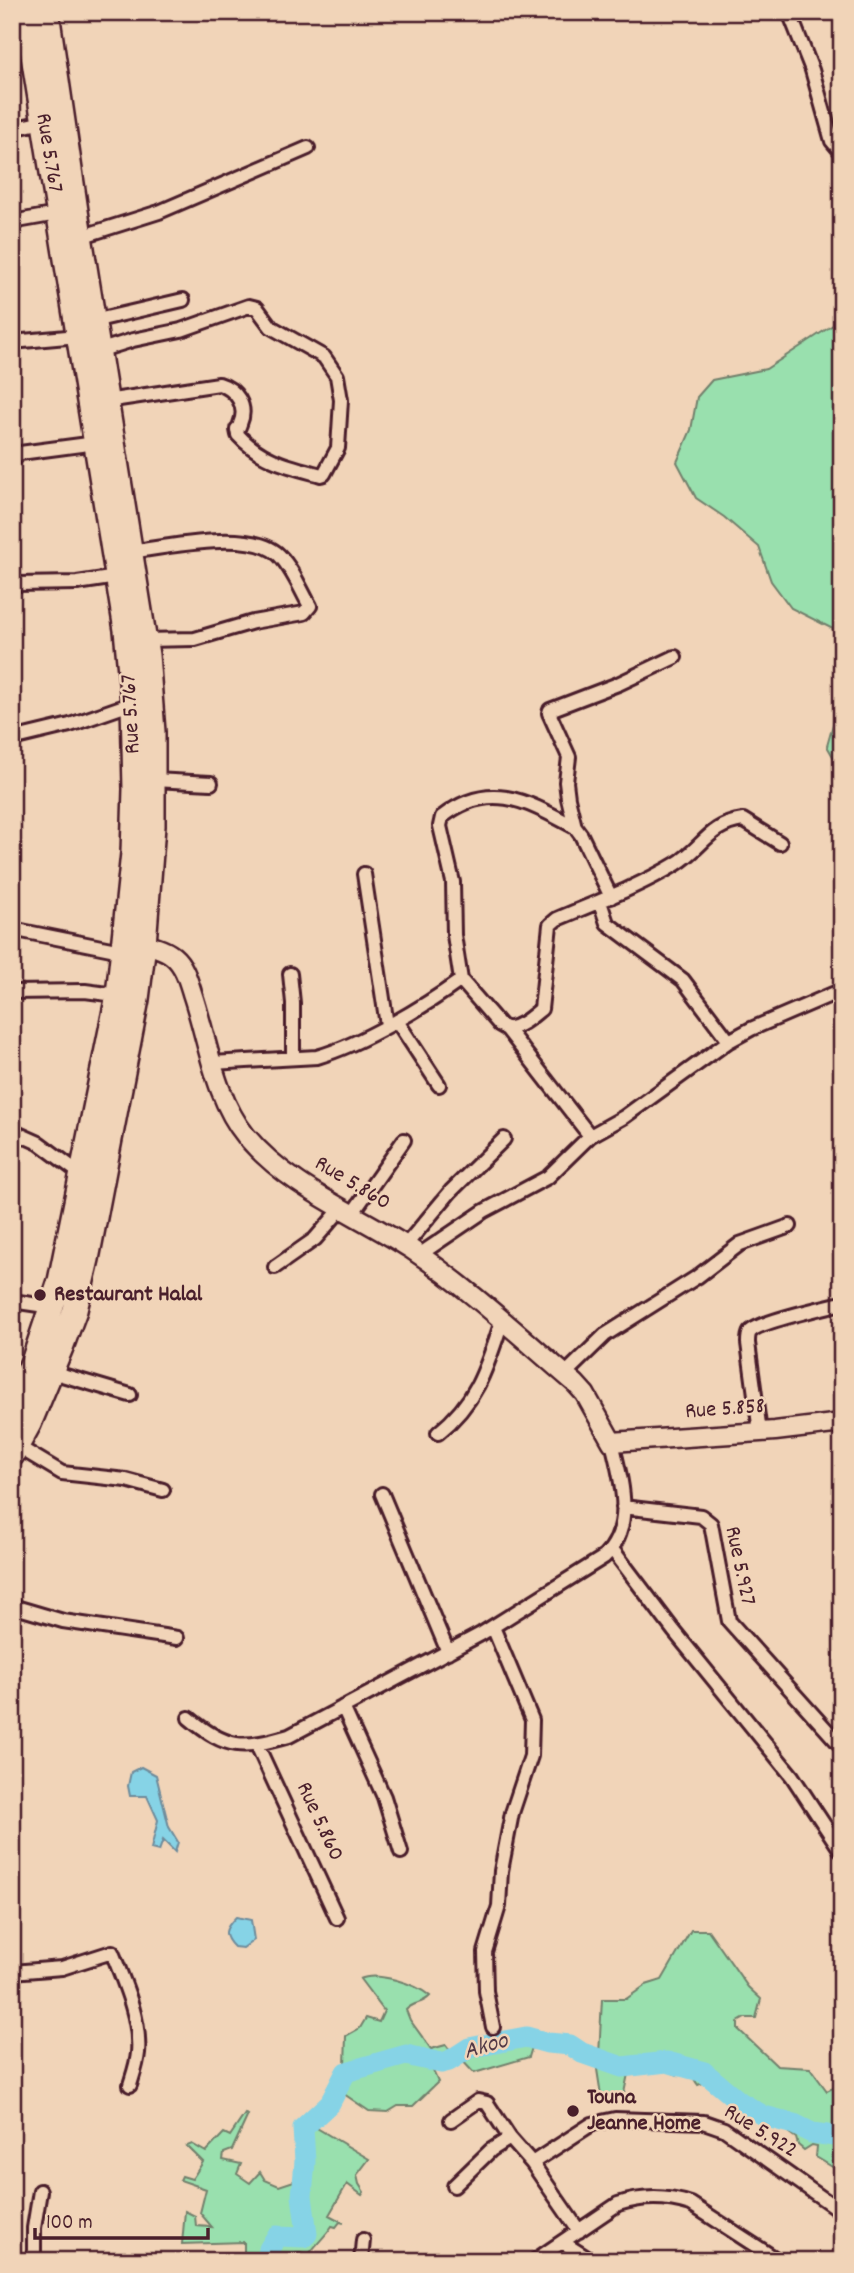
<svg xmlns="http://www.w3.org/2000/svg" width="854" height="2273" viewBox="0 0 854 2273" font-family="Dekko,sans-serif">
	<rect width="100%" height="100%" fill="#f1d4b8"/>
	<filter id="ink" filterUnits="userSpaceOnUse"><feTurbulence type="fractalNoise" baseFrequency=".0143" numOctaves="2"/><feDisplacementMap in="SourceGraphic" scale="14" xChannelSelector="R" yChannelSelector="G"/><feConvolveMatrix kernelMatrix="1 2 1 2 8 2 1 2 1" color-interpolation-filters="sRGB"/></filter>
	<g filter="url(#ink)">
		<path fill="#99e0ae" stroke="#72806c" stroke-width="2" d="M842 319V644L835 630 791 608 771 581 759 547 724 517 696 498 677 462 691 430 697 397 712 380 766 369Z
			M842 692V772L827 746Z
			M691 1930H708L748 1987 761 1999 756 2018H745L738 2022V2029L777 2066 810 2068 827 2091 842 2083V2167L839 2171 816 2157 817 2146 812 2145 804 2150 798 2145 796 2138 782 2128 750 2116 723 2092 705 2082 698 2085C692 2077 693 2073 682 2070L678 2075 670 2072 669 2065 629 2069 623 2098 601 2095 596 2063 562 2048 533 2044 529 2057 474 2073 460 2058H456L433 2071 438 2082 413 2106H398L388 2112 369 2111 344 2094 346 2036 360 2028 366 2018 379 2022 384 2011 360 1979C377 1971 416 1984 430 1996 423 2004 413 2002 406 2010L410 2020 431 2049 446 2045 452 2053H455C488 2036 510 2031 546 2039 559 2042 572 2042 585 2045V2053L599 2055 602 1999H626L646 1985 662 1980Z
			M245 2114 248 2115 232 2150 224 2153 223 2160 241 2164 237 2174 250 2183 260 2172 265 2180 279 2186 294 2181 296 2175 301 2173 300 2189 304 2225 303 2228 284 2230 275 2234 262 2261H225L232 2254H244V2242L182 2244 185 2211 195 2216 196 2226 212 2227 200 2213 206 2189 180 2180 182 2176 192 2179 203 2162 187 2146 192 2144 206 2152 224 2133 230 2136Z
			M312 2127H315L369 2159 357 2175 359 2184 364 2192 362 2195 347 2184 329 2215 344 2223 340 2222 336 2227 332 2226C324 2238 313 2247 305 2260L304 2253C294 2250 293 2255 286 2259 281 2262 275 2261 270 2261L275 2245 279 2240 298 2241 311 2236 306 2199 309 2138Z"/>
		<path fill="#86d3e6" stroke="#6e8b9b" stroke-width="2" d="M141 1767 156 1775 169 1827 178 1842 175 1852 163 1840 159 1851 151 1849 158 1820 147 1796H130L128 1786 131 1772Z
			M236 1917 251 1920 254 1940 243 1948 234 1947C222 1935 224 1929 236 1917Z"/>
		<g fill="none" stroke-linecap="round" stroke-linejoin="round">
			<path stroke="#86d3e6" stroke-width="21" d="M267 2261 269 2249 277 2236 304 2237 307 2234 302 2196 305 2161 303 2128 330 2103 346 2072 406 2055 441 2063 449 2061 469 2048 526 2037 548 2043 570 2045 582 2053 622 2067 667 2062 704 2072 740 2102 764 2116 794 2124 812 2133 842 2137"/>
			<defs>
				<path id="street" d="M789 12 812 70 832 141 842 153
					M12 129 43 122
					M12 222 57 214
					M80 237 159 212 308 148
					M93 321 183 300
					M12 342 78 336
					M98 351 133 340 181 330 249 306 257 308 271 327 324 357 337 376 341 400 338 448 324 474 321 475C288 466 262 461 238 435 236 424 237 434 240 424 248 406 236 389 219 384L106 401
					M12 461 20 453 96 443
					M130 552C166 547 252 528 279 555 292 568 301 590 310 606L304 613 253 622 195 639 144 640
					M17 584 77 583 117 577
					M12 739 70 725 133 703
					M154 780 211 783
					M364 874 387 1025
					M611 897 581 835 575 827 568 798 566 782 569 757 549 713 550 710 618 684 675 657
					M600 902 607 923 683 980 729 1041
					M12 929 121 951
					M290 974 293 1003V1058
					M461 980 454 935 453 882 440 826 442 817C490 779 528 802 575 827
					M12 992 85 991 123 996
					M397 1021 439 1085
					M507 1029 590 1136
					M212 1063 317 1057C362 1044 424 1007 461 980L500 1025 507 1029C522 1026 530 1018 541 1009L550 925 557 919C597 902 638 887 676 864 703 848 708 825 743 820L780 843
					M12 1131 39 1143 82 1175
					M352 1214 404 1140
					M405 1246 451 1191 504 1139
					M419 1255 484 1211 548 1177 590 1136 624 1117 729 1041 751 1029 842 990
					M275 1267 315 1239 341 1209
					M12 1301 52 1307
					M52 1372 130 1395
					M565 1374 605 1335 697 1277 740 1244 790 1226
					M760 1432 748 1343C748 1339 748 1335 750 1332 758 1322 826 1307 842 1303
					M438 1433C477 1402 487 1367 502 1321
					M17 1446 62 1473 126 1480 163 1490
					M382 1494 448 1652
					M623 1507 701 1516 711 1524 729 1621 842 1747
					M612 1549 674 1631 792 1776 842 1852
					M12 1606 63 1621 177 1638
					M493 1627 532 1720 531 1756 512 1813 501 1871 499 1906 485 1952 486 1991 493 2027
					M343 1707 384 1797 401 1852
					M189 1718C227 1750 243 1749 289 1736L481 1634 604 1557C636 1526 621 1480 612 1442
					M257 1745 337 1918
					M12 1972 62 1968 112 1952C124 1982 141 2020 138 2053 137 2064 133 2075 130 2085
					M451 2120 478 2101 487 2103 510 2138
					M532 2163 592 2124 615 2119 704 2122 724 2129 842 2212
					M454 2186 491 2150 510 2138 532 2163 579 2231
					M562 2242 592 2261
					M34 2261V2228L40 2191
					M361 2261 363 2240
					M534 2261 618 2204C642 2196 667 2196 691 2204L779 2261"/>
				<path id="secondary" d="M133 942C146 945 162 947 173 956 184 965 188 980 192 993 208 1040 214 1097 246 1136 289 1188 356 1213 411 1249 469 1288 522 1338 575 1383L585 1394 612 1442 775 1431 842 1423"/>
				<path id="highway" d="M12 1408 34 1359 60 1281 118 995 133 853 135 789 133 703 126 630 26 12
					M12 1455 29 1424 62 1345 75 1310 87 1259 137 999 144 944 153 826V732L147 655 76 211 47 12"/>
			</defs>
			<use href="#street" stroke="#4a1f2b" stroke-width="18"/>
			<use href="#secondary" stroke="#4a1f2b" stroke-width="23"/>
			<use href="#highway" stroke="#4a1f2b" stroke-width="28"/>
			<use href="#street" stroke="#f1d4b8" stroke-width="12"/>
			<use href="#secondary" stroke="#f1d4b8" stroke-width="18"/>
			<use href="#highway" stroke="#f1d4b8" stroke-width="23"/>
		</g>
	</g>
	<g fill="#4a1f2b" stroke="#f1d4b8" stroke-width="2.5">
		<circle cx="40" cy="1295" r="7"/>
		<circle cx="573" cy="2111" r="7"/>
	</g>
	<g text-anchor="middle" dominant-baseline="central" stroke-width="5" stroke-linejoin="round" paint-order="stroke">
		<g font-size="23" fill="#4a1f2b" stroke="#f1d4b8">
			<text transform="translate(48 153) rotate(81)">Rue 5.767</text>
			<text transform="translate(132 714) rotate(-93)">Rue 5.767</text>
			<text transform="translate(352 1184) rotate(31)">Rue 5.860</text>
			<text transform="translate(725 1410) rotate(-4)">Rue 5.858</text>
			<text transform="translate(739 1566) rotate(78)">Rue 5.927</text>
			<text transform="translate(319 1822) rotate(65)">Rue 5.860</text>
			<text transform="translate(760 2132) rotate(32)">Rue 5.922</text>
		</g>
		<g font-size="23" font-weight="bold" fill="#4a1f2b" stroke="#f1d4b8" text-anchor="start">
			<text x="54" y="1295">Restaurant Halal</text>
			<text x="587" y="2098">Touna<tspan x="587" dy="26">Jeanne Home</tspan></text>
		</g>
		<g font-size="24" font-style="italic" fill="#533a47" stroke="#f1d4b8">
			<text transform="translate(486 2047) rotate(-16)">Akoo</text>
		</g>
	</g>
	<rect width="854" height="2273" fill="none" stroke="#f1d4b8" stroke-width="42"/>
	<rect x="21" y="21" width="812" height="2231" fill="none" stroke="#4a1f2b" stroke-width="2.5" filter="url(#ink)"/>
	<path d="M35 2228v10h173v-10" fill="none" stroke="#4a1f2b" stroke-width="3.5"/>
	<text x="46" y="2228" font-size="21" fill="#4a1f2b" stroke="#f1d4b8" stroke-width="5" paint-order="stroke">100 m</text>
</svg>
